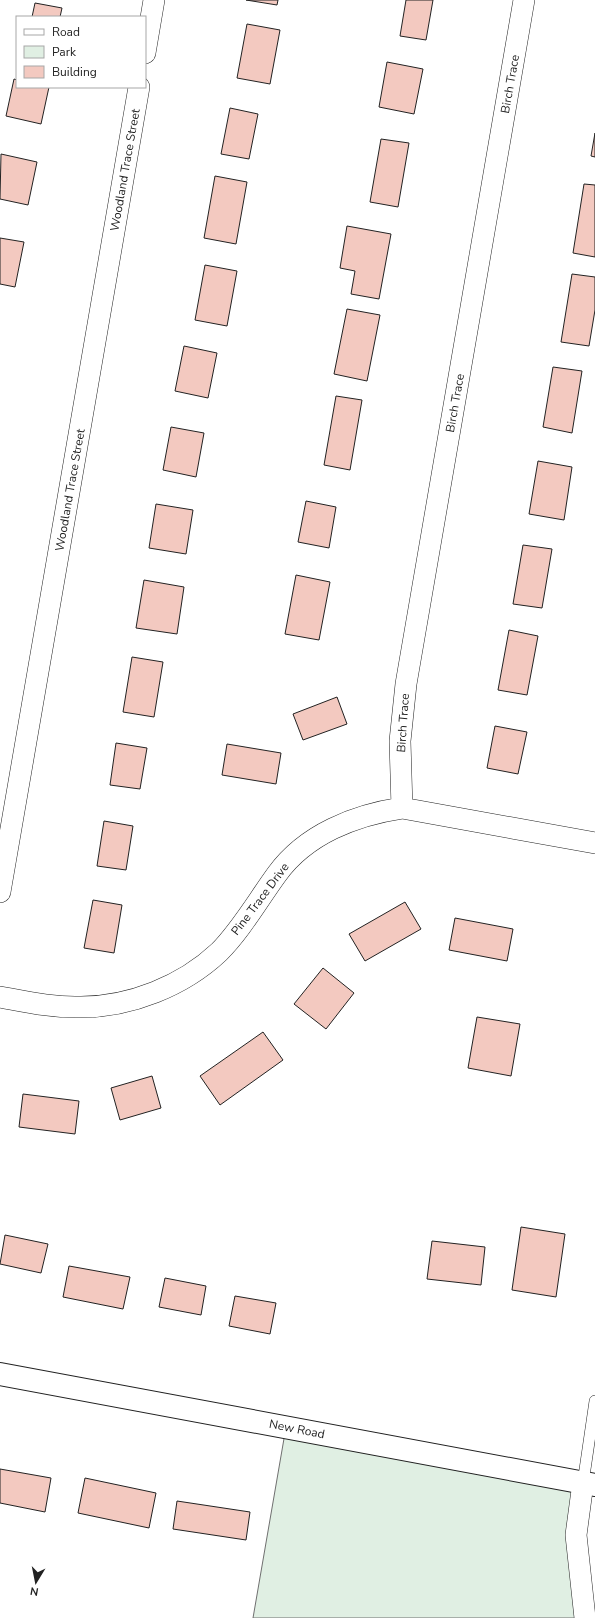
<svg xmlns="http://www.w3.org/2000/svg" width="595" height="1618" viewBox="0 0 595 1618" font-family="'Nunito Sans',sans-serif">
	<rect width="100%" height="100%" fill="#fff"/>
	<path fill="#e0efe3" stroke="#6f6f6f" d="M286 1427 583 1483 585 1618H253Z"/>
	<path fill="#f3c9c0" stroke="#222" d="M246 0H278L277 5Z
		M406 0H433L426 40 400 36Z
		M35 3 62 8 60 17H32Z
		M247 24 280 30 270 84 237 78Z
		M387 62 423 69 414 114 379 107Z
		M14 79 17 80V87H49L41 124 6 116Z
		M230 108 258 114 249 159 221 154Z
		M595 133V157L591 156Z
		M381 139 409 143 398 207 370 202Z
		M1 154 37 162 28 205 0 199Z
		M215 176 247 182 236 244 204 238Z
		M584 184 595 185V257L573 253Z
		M347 226 391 234 379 299 351 294 355 271 340 268Z
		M0 238 24 242 15 287 0 284Z
		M205 265 237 271 227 326 195 320Z
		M572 274 595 277V310L589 346 561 342Z
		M347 309 380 315 367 381 334 374Z
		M184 346 217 353 208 398 175 391Z
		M553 367 582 371 572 433 543 427Z
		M336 396 362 400 350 470 324 465Z
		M171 427 204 433 196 477 163 470Z
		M538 461 572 467 564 520 529 514Z
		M306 501 336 507 329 548 298 542Z
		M156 504 193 510 186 554 149 548Z
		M523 545 552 549 542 608 513 604Z
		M296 575 330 582 319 640 285 634Z
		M144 580 184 587 177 634 136 628Z
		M509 630 538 636 527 695 498 690Z
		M132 657 163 662 154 717 123 712Z
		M337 697 347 724 303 740 293 714Z
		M495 726 527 732 518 774 487 768Z
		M116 743 147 748 140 789 110 785Z
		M227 744 281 753 276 784 222 775Z
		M104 821 133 826 126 870 97 866Z
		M93 900 122 905 114 953 84 948Z
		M405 902 421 929 365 961 349 934Z
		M455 918 513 929 507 961 449 950Z
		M323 968 354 993 326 1029 294 1004Z
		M477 1017 520 1024 511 1076 468 1068Z
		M263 1032 283 1060 220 1105 200 1076Z
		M152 1076 161 1108 120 1120 111 1088Z
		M23 1094 79 1101 75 1134 19 1127Z
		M521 1227 565 1234 556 1297 512 1290Z
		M5 1235 48 1244 41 1273 0 1264Z
		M432 1241 485 1247 481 1285 427 1279Z
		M69 1266 130 1277 123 1309 63 1297Z
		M165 1278 206 1286 201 1315 159 1307Z
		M235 1296 276 1303 270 1334 229 1326Z
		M0 1469 51 1478 45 1512 0 1503Z
		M85 1478 156 1493 149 1528 78 1513Z
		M177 1501 250 1512 246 1540 173 1529Z"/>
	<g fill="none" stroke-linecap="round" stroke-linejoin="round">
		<defs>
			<path id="lane" d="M583 1483 595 1401"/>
			<path id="street" d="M145 53 154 0
				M402 808 400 741 406 684 524 0
				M0 892 139 87
				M0 997C27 1002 54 1008 81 1007 130 1007 183 986 219 952 241 930 258 900 277 874 306 834 355 815 402 808L595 843
				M583 1483 576 1535 585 1618"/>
			<path id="secondary" d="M0 1374 595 1485"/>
		</defs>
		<use href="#lane" stroke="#222" stroke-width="12"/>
		<use href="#street" stroke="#222" stroke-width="22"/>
		<use href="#secondary" stroke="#222" stroke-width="24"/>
		<use href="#lane" stroke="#fff" stroke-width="11"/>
		<use href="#street" stroke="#fff" stroke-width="21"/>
		<use href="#secondary" stroke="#fff" stroke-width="22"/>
	</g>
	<g text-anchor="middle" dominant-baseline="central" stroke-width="3" stroke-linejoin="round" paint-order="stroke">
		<g font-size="12" fill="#222" stroke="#fff">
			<text transform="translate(510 84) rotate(-80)">Birch Trace</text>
			<text transform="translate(125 170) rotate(-80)">Woodland Trace Street</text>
			<text transform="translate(455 403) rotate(-80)">Birch Trace</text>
			<text transform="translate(70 490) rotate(-80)">Woodland Trace Street</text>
			<text transform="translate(403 723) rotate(-86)">Birch Trace</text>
			<text transform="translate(260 899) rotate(-53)">Pine Trace Drive</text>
			<text transform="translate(297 1429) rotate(11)">New Road</text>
		</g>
	</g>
	<rect x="16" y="16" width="130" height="72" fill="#ffffff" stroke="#a7a7a7"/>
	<rect x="24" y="29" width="20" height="6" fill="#ffffff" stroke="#a7a7a7"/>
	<text x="52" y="36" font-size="12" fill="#222222">Road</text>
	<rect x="24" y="46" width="20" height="12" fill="#e0efe3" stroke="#a7a7a7"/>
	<text x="52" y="56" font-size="12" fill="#222222">Park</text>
	<rect x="24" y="66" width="20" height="12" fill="#f3c9c0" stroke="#a7a7a7"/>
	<text x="52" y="76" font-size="12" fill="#222222">Building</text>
	<g transform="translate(36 1582) rotate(190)" stroke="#ffffff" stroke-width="3" paint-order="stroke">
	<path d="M0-3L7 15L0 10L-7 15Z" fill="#222222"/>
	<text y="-6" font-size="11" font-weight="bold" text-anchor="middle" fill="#222222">N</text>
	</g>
</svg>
